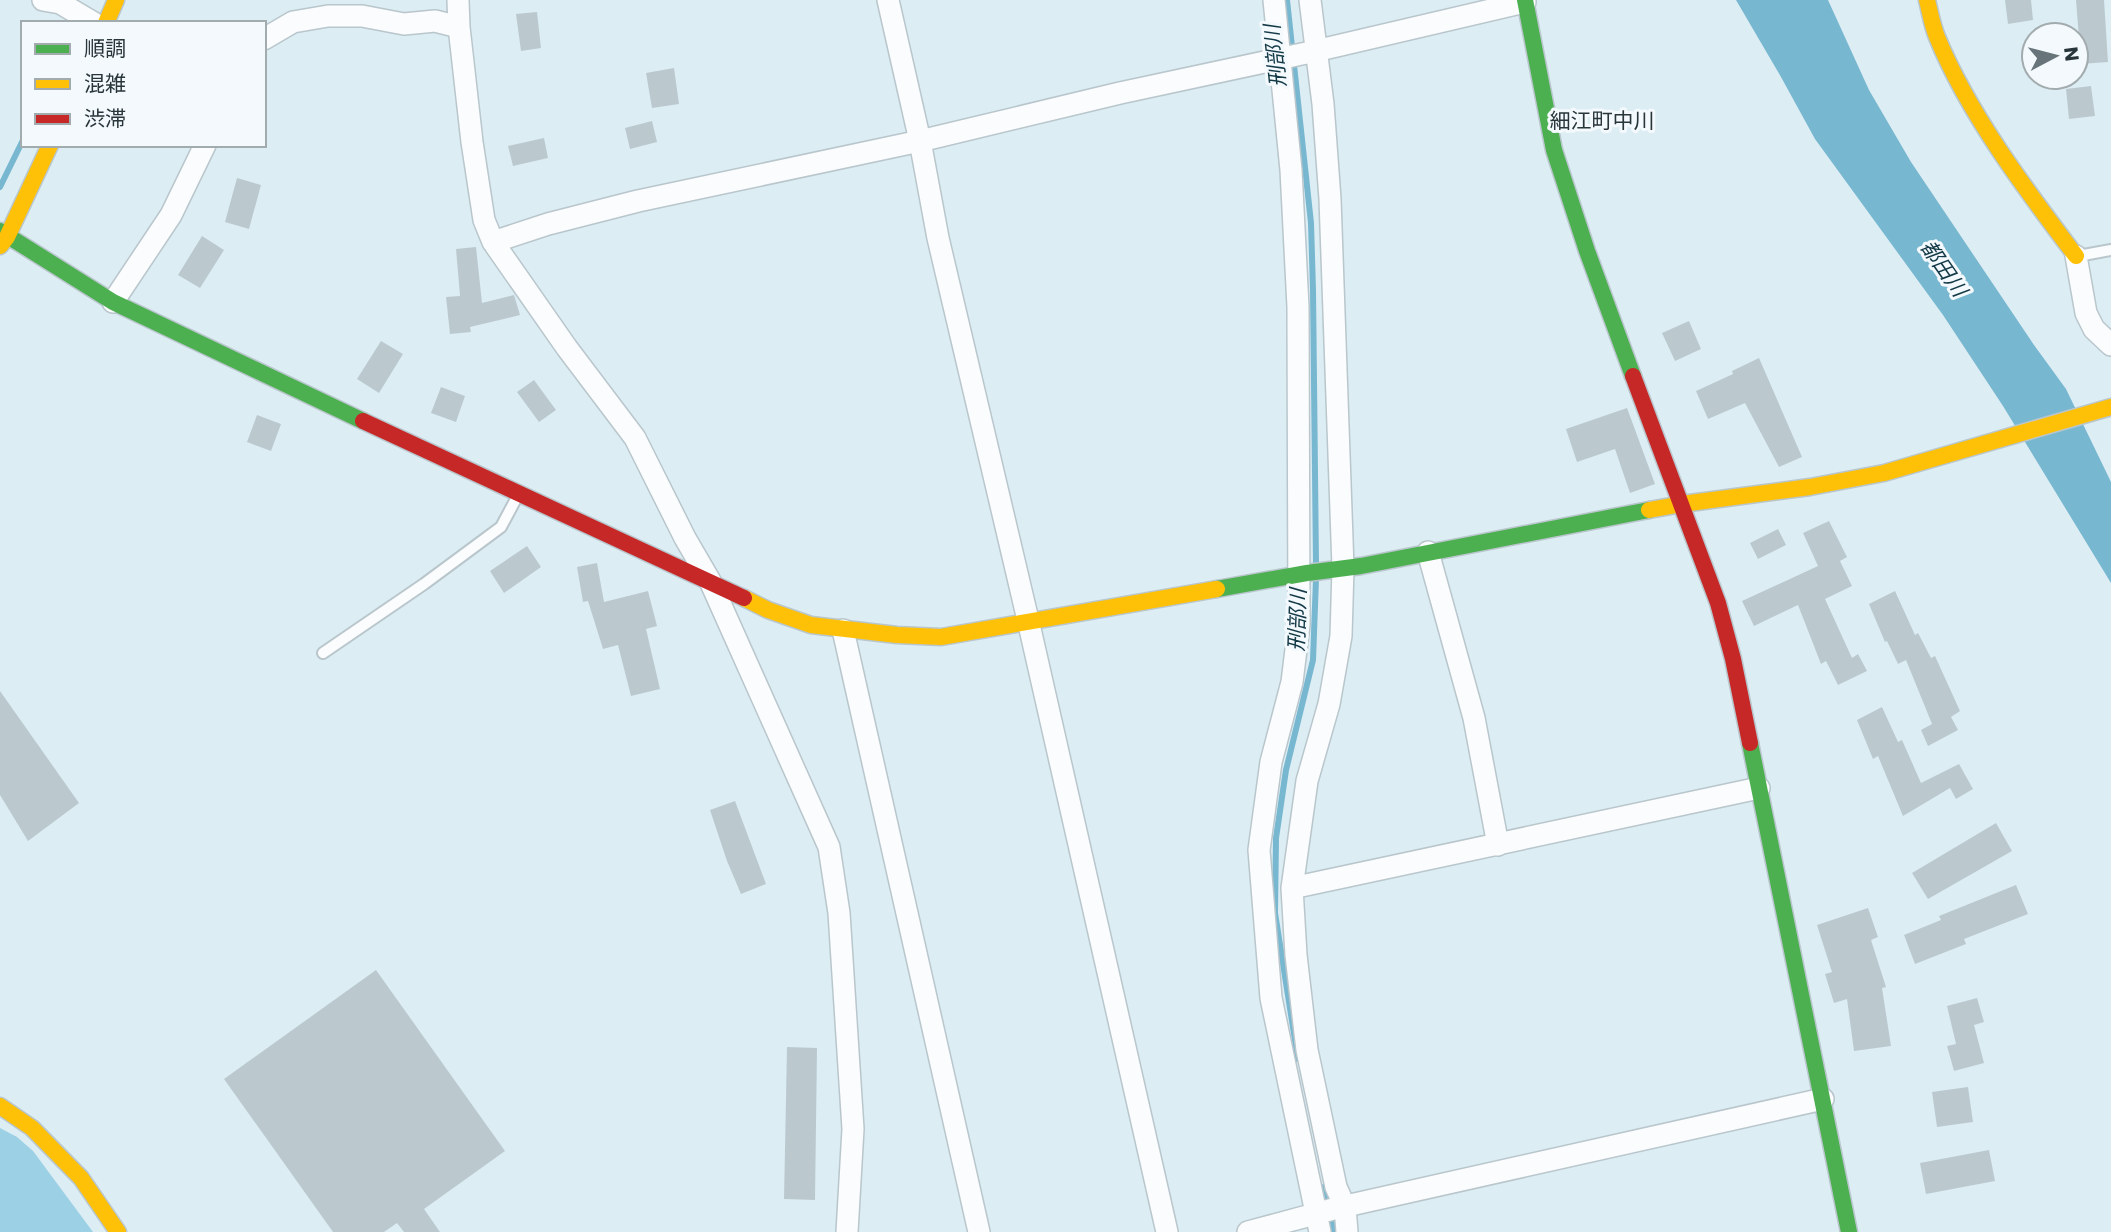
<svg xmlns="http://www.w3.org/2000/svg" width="2111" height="1232" viewBox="0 0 2111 1232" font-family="Poppins,'Noto Sans JP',sans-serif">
	<rect width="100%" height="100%" fill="#dcedf4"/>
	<path fill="#9bd0e5" d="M0 1128 17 1137 33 1151 93 1232H0Z"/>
	<path fill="#78b7d0" d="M1736 0H1828L1869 90 1911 162 2034 345 2066 389 2111 482V583L2003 406 1943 315 1815 139 1781 77Z"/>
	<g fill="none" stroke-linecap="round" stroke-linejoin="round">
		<path stroke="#78b7d0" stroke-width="6" d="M1287 0 1311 223 1313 290 1316 564
			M0 187 23 140
			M1298 1059 1275 913 1276 838 1286 770 1313 660 1316 579
			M1325 1186 1334 1232"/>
	</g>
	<path fill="#bbc9cf" d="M2005 0H2031L2033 20 2008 24Z
		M2076 0H2104L2108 62 2081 64Z
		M537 12 541 48 521 51 516 14Z
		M674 68 679 104 652 108 646 73Z
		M2091 86 2095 116 2069 119 2066 89Z
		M652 121 657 142 630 149 625 128Z
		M544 138 548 158 513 166 508 146Z
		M237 178 261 185 249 229 225 222Z
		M202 236 224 250 200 288 178 275Z
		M476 247 482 303 514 295 520 315 470 327 471 332 450 334 446 297 460 296 456 249Z
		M1689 321 1701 349 1675 361 1662 333Z
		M381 341 403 354 379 393 357 379Z
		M1759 358 1802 457 1779 467 1745 403 1708 419 1696 391 1733 374 1732 371Z
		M534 380 556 410 539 422 517 392Z
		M441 387 465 396 456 422 431 413Z
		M1627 408 1655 484 1630 493 1615 449 1577 462 1566 429Z
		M257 415 281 424 271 451 247 442Z
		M1829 521 1847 557 1840 561 1852 586 1825 599 1852 658 1858 654 1867 671 1838 685 1826 661 1821 664 1798 605 1754 626 1742 601 1818 566 1803 533Z
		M1778 529 1786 545 1758 559 1750 543Z
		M527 546 541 567 504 593 490 571Z
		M597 563 604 602 648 591 657 626 646 629 660 689 631 696 618 645 603 649 588 601 583 602 577 567Z
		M1895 591 1915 635 1918 633 1931 658 1935 656 1960 711 1951 717 1958 730 1928 746 1921 730 1932 724 1906 660 1898 664 1887 641 1885 642 1869 604Z
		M0 691 79 803 28 841 0 795Z
		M1882 707 1898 742 1902 740 1921 783 1959 764 1973 789 1956 799 1950 788 1903 816 1878 756 1873 759 1857 720Z
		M735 801 766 884 741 894 727 861 710 810Z
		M1996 823 2012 851 1928 899 1912 873Z
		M2016 885 2028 914 1964 939 1966 944 1915 964 1904 935 1941 920 1939 916Z
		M1868 908 1878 937 1871 940 1886 987 1882 988 1891 1046 1854 1051 1847 999 1834 1003 1825 974 1832 972 1817 925Z
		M376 970 505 1151 424 1209 440 1232H404L397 1223 384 1232H333L224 1079Z
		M1977 998 1984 1022 1974 1025 1984 1063 1954 1071 1947 1046 1956 1044 1947 1006Z
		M787 1047 817 1048 815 1200 784 1199Z
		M1968 1087 1973 1122 1937 1127 1932 1092Z
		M1989 1150 1995 1181 1926 1194 1920 1163Z"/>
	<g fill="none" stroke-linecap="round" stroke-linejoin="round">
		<defs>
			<path id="lane" d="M2078 256 2111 250
				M323 653 424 584 501 527 517 497"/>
			<path id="street" d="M43 0 60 3 94 23
				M888 0 920 141 938 238 1028 620 1167 1232
				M1274 0 1291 170 1298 307 1299 625 1292 682 1271 762 1259 850 1271 998 1320 1232
				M1310 0 1323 104 1330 199 1343 568 1341 636 1329 704 1307 781 1292 888 1296 955 1307 1050 1336 1187 1345 1207 1347 1232
				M459 27 472 142 484 220 493 242 567 348 635 438 685 538 710 581 829 847 839 913 853 1129 847 1232
				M264 39 293 22 328 16H362L404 24 435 21 459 27 458 0
				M493 242 548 224 638 201 920 141 1120 93 1311 52 1525 2
				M2076 256 2086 313 2094 329 2111 345
				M113 302 171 215 205 145
				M1428 552 1474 718 1498 845
				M843 630 979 1232
				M1292 888 1759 788
				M1248 1232 1337 1208 1823 1099"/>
			<path id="fast" d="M1525 0 1554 150 1587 251 1633 376
				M0 231 113 302 363 421
				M1217 589 1307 573 1361 566 1649 510
				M1750 743 1849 1232"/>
			<path id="slow" d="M1927 0C1930 12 1932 25 1937 37 1968 113 2026 190 2076 256
				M106 23 116 0
				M0 246 7 237 50 145
				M1649 510 1682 504 1810 487 1884 473 2111 407
				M744 598 768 610 811 625 897 635 941 637 1217 589
				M0 1106 32 1128 81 1178 118 1232"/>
			<path id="jam" d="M1633 376 1718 603 1733 659 1750 743
				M363 421 744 598"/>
		</defs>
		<use href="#lane" stroke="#b9c6cc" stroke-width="14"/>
		<use href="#street" stroke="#b9c6cc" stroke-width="24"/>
		<use href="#fast" stroke="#b9c6cc" stroke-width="19"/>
		<use href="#slow" stroke="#b9c6cc" stroke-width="19"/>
		<use href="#jam" stroke="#b9c6cc" stroke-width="19"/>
		<use href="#lane" stroke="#fafcfd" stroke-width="10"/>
		<use href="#street" stroke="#fafcfd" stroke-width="21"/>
		<use href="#fast" stroke="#4caf50" stroke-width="16"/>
		<use href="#slow" stroke="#ffc107" stroke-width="16"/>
		<use href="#jam" stroke="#c62828" stroke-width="16"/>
	</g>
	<g text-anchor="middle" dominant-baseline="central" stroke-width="6" stroke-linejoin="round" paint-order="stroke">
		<g font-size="21" font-style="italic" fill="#133947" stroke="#f3f9fc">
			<text transform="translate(1275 56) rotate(-96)">刑部川</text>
			<text transform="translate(1944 268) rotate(55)">都田川</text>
			<text transform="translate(1297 620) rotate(-88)">刑部川</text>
		</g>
		<g font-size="21" fill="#28353a" stroke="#f3f9fc">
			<text x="1602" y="120">細江町中川</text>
		</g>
	</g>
	<rect x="21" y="21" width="245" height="126" fill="#f3f9fc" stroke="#a2abae" stroke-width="2"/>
	<rect x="35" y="44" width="35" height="10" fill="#4caf50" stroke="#a2abae" stroke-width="2"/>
	<text x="84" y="56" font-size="21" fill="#28353a">順調</text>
	<rect x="35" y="79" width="35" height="10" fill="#ffc107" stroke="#a2abae" stroke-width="2"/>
	<text x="84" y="91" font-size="21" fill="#28353a">混雑</text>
	<rect x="35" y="114" width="35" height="10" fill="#c62828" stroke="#a2abae" stroke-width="2"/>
	<text x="84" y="126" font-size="21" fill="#28353a">渋滞</text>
	<g transform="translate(2055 56) rotate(83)"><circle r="33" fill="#f3f9fc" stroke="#a2abae" stroke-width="2"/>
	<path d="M0-5L12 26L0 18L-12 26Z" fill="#67757b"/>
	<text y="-10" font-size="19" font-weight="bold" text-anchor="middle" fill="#28353a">N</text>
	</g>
</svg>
